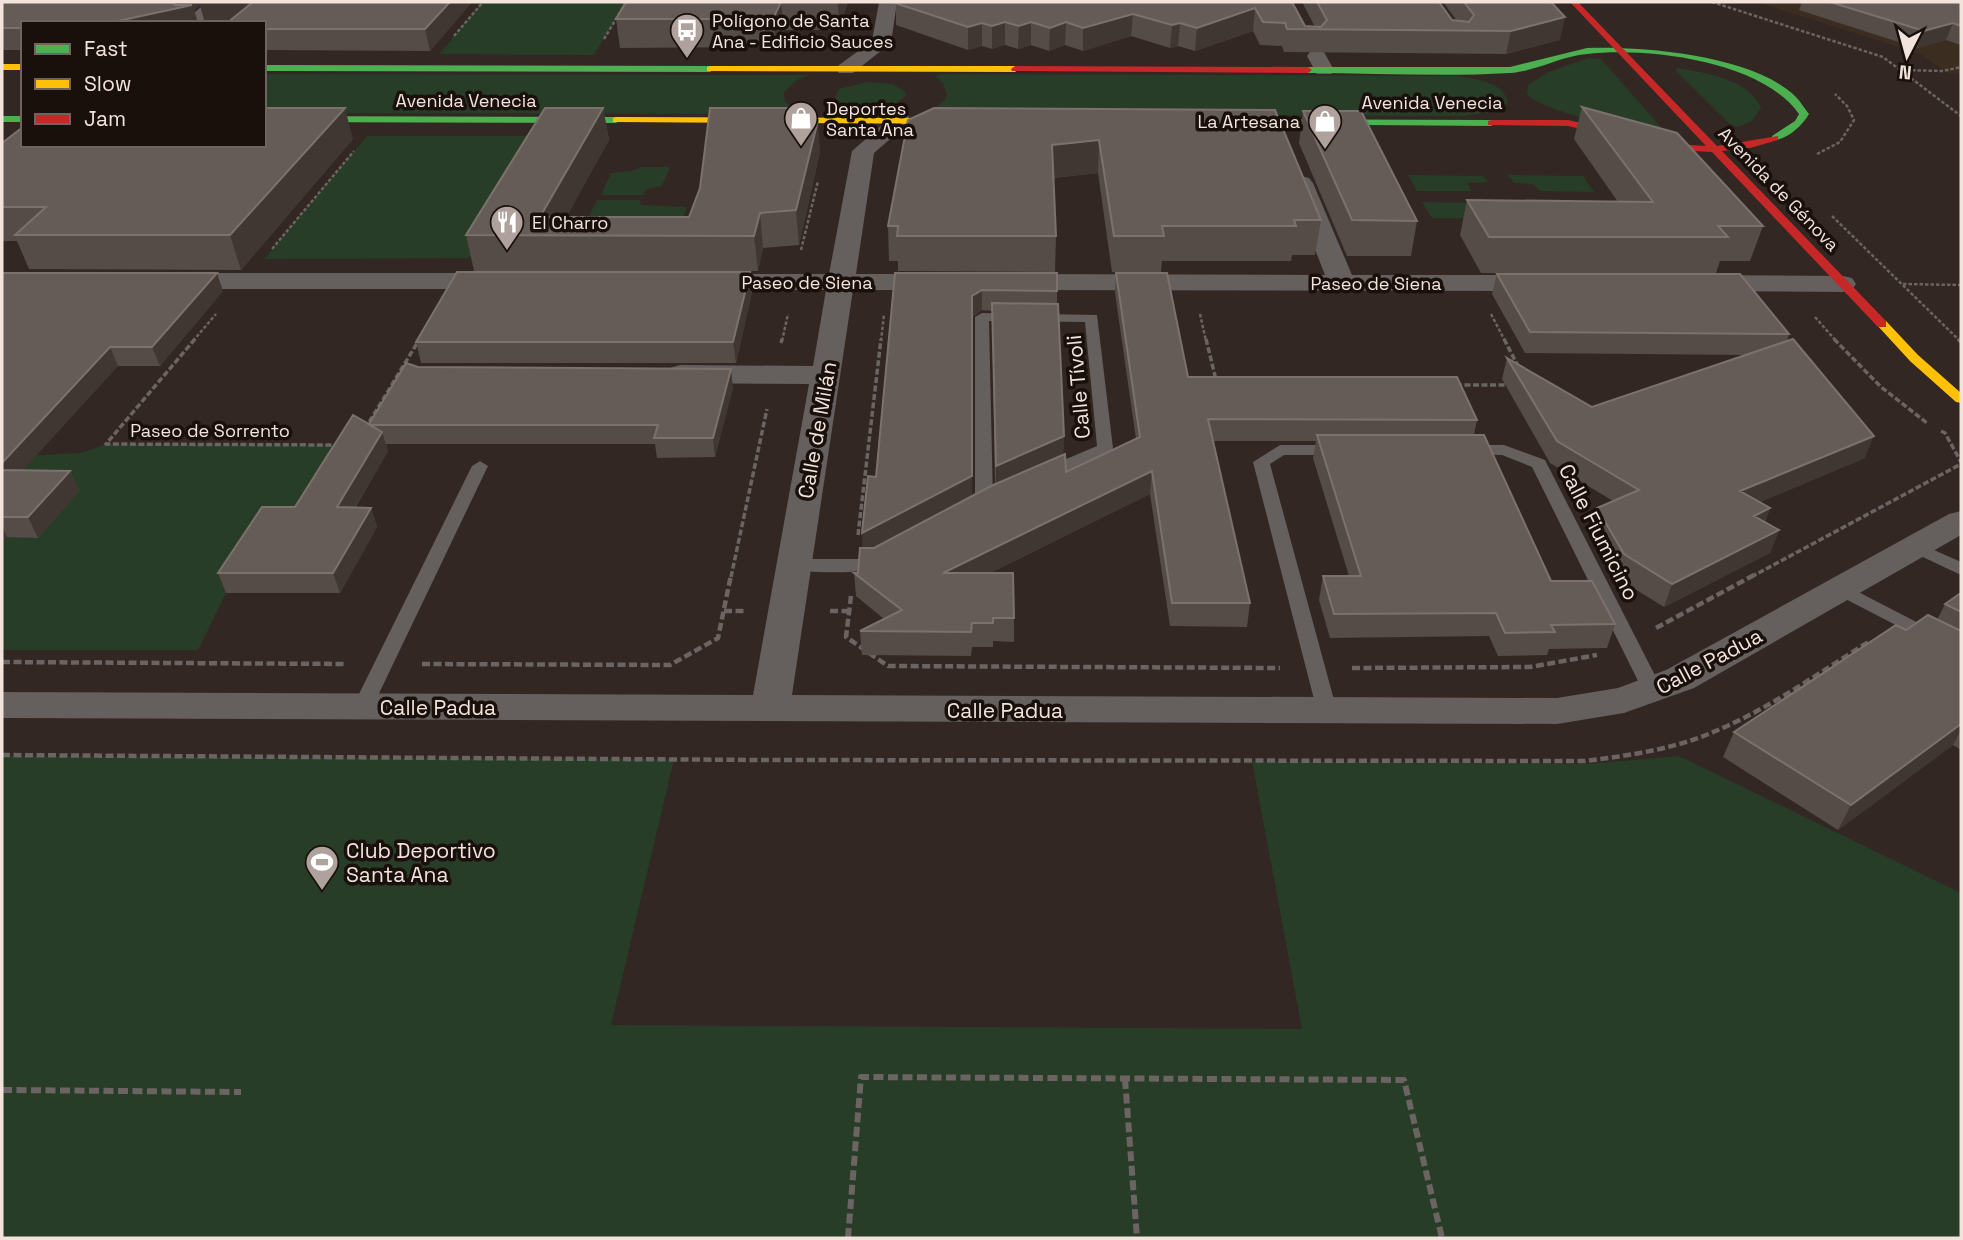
<svg xmlns="http://www.w3.org/2000/svg" width="1963" height="1240" viewBox="0 0 1963 1240" font-family="'Space Grotesk',sans-serif">
	<rect width="100%" height="100%" fill="#322722"/>
	<path fill="#3b2e21" d="M1757 2H1961V74H1949L1921 54Z"/>
	<path fill="#283d28" d="M483 2H626L594 55 439 54Z
		M1588 58 1601 59 1668 135C1644 134 1539 111 1527 94L1528 85 1549 72Z
		M1677 68C1704 72 1751 80 1761 108L1752 121 1738 127 1731 125 1676 71Z
		M264 74 809 75 797 80 784 92 785 102 805 114 264 113Z
		M940 74 1458 76C1475 79 1505 82 1508 103L1494 112 1462 116 955 115 934 109 944 101 947 94 943 83 935 77Z
		M867 82 892 84 905 91 906 95C892 113 850 113 835 98L839 89Z
		M367 136H543L469 258 264 259Z
		M641 167H670L662 186 646 189 644 195H601L611 173 633 171Z
		M1408 175 1483 176 1488 182 1467 183 1471 191H1417Z
		M1508 175 1583 176 1594 192 1540 191 1533 184 1514 183Z
		M597 200H640L641 205 687 207 679 230 584 227Z
		M1422 202 1478 203 1512 218H1432Z
		M106 444 355 445 226 593 198 650H2V457L82 453Z
		M2 756 674 759 611 1025 1302 1029 1252 761 1588 764 1679 756 1961 893V1238H2Z"/>
	<g fill="none" stroke-linecap="round" stroke-linejoin="round">
		<path stroke="#6b6462" stroke-width="2.5" stroke-dasharray="3.5 2" stroke-linecap="butt" d="M1712 2 1883 57 1961 116
			M454 36 483 2
			M604 39 626 2
			M1901 70 1943 71 1961 67
			M1817 154 1840 142 1854 120 1847 106 1835 94
			M1832 216 1960 341
			M272 249 354 151
			M801 250 818 181
			M1903 284 1961 285
			M1200 314 1206 341
			M1491 314 1505 341
			M1815 317 1836 341
			M193 341 216 314
			M782 341 788 314
			M881 341 884 314"/>
		<path stroke="#6b6462" stroke-width="3.5" stroke-dasharray="6 2.5" stroke-linecap="butt" d="M195 339 106 444 337 445
			M1206 339 1216 380
			M1504 339 1519 368
			M1834 339 1881 387 1927 423
			M1958 339 1961 342
			M781 343 782 339
			M1456 385H1510
			M365 429 419 340
			M1941 431 1945 433 1961 462
			M858 535 881 339
			M731 577 767 409
			M1751 577 1961 464"/>
		<path stroke="#6b6462" stroke-width="4.5" stroke-dasharray="8 3.5" stroke-linecap="butt" d="M851 596 846 637 888 666 1280 668
			M724 611H744
			M830 611H849
			M1656 628 1754 575
			M2 662 347 664
			M422 664 670 665 718 638 731 575
			M1352 668 1530 667 1597 655
			M2 755 762 760 1585 761C1626 756 1668 750 1706 735 1765 712 1817 674 1870 641"/>
		<path stroke="#6b6462" stroke-width="6" stroke-dasharray="10 4.5" stroke-linecap="butt" d="M1125 1079 1137 1238
			M2 1090 241 1092
			M848 1238 861 1077 1404 1080 1442 1238"/>
		<path fill="#655f5d" fill-rule="evenodd" d="M982 313 1097 315 1113 448 1111 452 1050 479H1038L1036 475 1038 471 1097 446 1085 322 989 321 993 502 984 507 975 502V317Z
			M1280 445H1339L1347 450 1339 455H1284L1270 464 1337 711 1334 716H1320L1317 711 1253 462Z
			M1467 445H1504L1545 460 1663 691 1660 696H1646L1643 691 1532 467 1502 455 1461 454 1459 450 1461 446Z
			M480 461 488 466 373 706 370 711H356L353 706 472 466Z
			M1916 542 1961 562V575L1910 551 1907 547 1910 543Z
			M882 551 891 556C873 579 821 571 794 571L785 565 794 559H863Z
			M1841 583 1961 645V659L1834 593 1832 589Z"/>
		<path fill="#655f5d" fill-rule="evenodd" d="M207 2H227L203 23H182Z
			M879 2H897L891 43 853 73H839L836 69 839 65 872 41Z
			M1317 50 1324 52 1334 70 1331 74H1317L1307 56 1310 52Z
			M900 114 908 116 911 121 874 153 856 274H946L955 276 959 282 955 288 946 290H853L792 695 1557 698 1618 688 1666 670 1949 514 1961 511V535L1694 688 1624 713 1557 724 2 718V692L753 695 809 384 680 383 670 380 665 374 670 368 680 365 813 366 826 290H703L694 288 690 282 694 276 703 274H829L852 151 892 116Z
			M1301 176 1309 178 1313 183 1352 275H1544L1553 277 1557 283 1553 289 1544 291 1007 290 998 288 994 282 998 276 1007 274 1325 275 1289 183 1293 178Z
			M171 273H501L510 275 514 281 510 287 501 289H171L162 287 158 281 162 275Z
			M1697 275 1843 276 1852 278 1856 284 1852 290 1843 292 1697 291 1688 289 1684 283 1688 277Z"/>
		<path fill="#4caf50" fill-rule="evenodd" d="M1587 48C1643 46 1754 55 1796 97 1801 102 1804 108 1809 114 1802 126 1786 141 1772 140V136L1795 121 1799 114C1762 61 1648 47 1587 54 1561 56 1537 71 1510 73 1443 77 1375 73 1308 73L1304 70 1308 67H1510Z
			M264 65 710 66 714 69 710 72 264 71Z
			M2 116H23V122H2Z
			M264 116 616 117 621 120 616 123 264 122Z
			M1226 119 1491 120 1496 123 1491 126 1229 124 1224 121Z"/>
		<path fill="#ffc107" fill-rule="evenodd" d="M2 64H23V70H2Z
			M710 66H1015L1019 69 1015 72 707 71V67Z
			M616 117 958 118 963 121 958 124 613 122V118Z
			M1882 320 1886 321 1918 355 1961 393V403L1956 402 1910 361 1876 324Z"/>
		<path fill="#c62828" fill-rule="evenodd" d="M1570 2H1578L1717 146 1778 136V140L1750 148 1722 151 1886 321V327H1878L1712 152 1674 150 1568 126 1488 125V121L1491 120H1568L1674 144 1706 146Z
			M1015 66 1308 67 1312 70 1308 73 1012 71 1011 69Z"/>
	</g>
	<path fill="#554b47" fill-rule="evenodd" d="M2 2H472L430 51 264 50V23L233 18 212 23H205L200 5 194 10 198 23H23V50H2Z
		M626 2H848L839 30H784L776 47 620 48 616 19Z
		M896 2H1292L1305 26 1315 27 1302 2H1439L1452 20 1457 21 1443 2H1551L1560 40 1506 54 1284 52 1282 46 1260 45 1253 31 1195 51 1178 46 1170 48 1131 36 1083 51 1065 45 1049 51 1031 45 1018 49 1005 45 992 49 982 46 968 50 896 25Z
		M1802 2H1961V45L1946 40 1917 48 1799 10Z
		M1582 107 1763 226 1750 261H1720L1716 273H1481L1460 235 1467 200 1618 202 1574 139Z
		M603 108 609 140 566 217H689L820 152 799 245 763 248 758 271H474L466 235Z
		M1275 110 1321 220 1315 255H1292L1291 261H1162L1161 272H1112L1098 173 1053 178 1056 236 1055 272 898 271V261H889L888 226 908 120Z
		M1303 111 1417 221 1411 256H1347L1299 143Z
		M2 138 3 142 353 139 241 270 29 269 17 241H2Z
		M750 272 752 292 736 363H421L416 342Z
		M2 273 223 291 160 366H118L22 470 70 471 79 491 38 538 7 537 2 543Z
		M895 273 1057 291V304L1064 436 1063 454 1066 472 1136 439 1115 293 1116 273 1188 377 1477 420 1474 435 1551 581 1615 624 1607 648 1549 649 1547 655 1498 656 1489 636 1330 638 1319 600 1323 576H1349L1313 458 1316 441H1213L1250 603 1247 627 1170 626 1150 494 990 573 1014 618V642L993 641V647H972L971 656 862 655 860 631 884 619 856 596 854 573H858L876 477ZM982 310 992 311 995 484 972 496V317Z
		M1497 274 1789 334 1787 341 1865 458 1760 502 1770 508 1765 522 1779 530 1770 553 1664 607 1617 578 1590 531 1597 508 1613 501 1550 463 1502 379 1507 358 1592 407 1746 355 1525 353 1492 294Z
		M418 367 733 387 715 457 657 458 655 444H386L388 451 355 508H371L377 527 340 593H226L218 573 295 507 369 424Z
		M1961 593V750L1953 745 1838 830 1723 757 1734 732 1906 630 1937 620 1945 604Z"/>
	<path fill="#403632" d="M173 2H275L277 8 212 23H205L200 5 194 10 198 23H109Z
		M450 2H472L430 51 425 29Z
		M781 2 784 30 776 47 773 19Z
		M838 2H848L839 30Z
		M1255 8 1253 31 1195 51 1197 28Z
		M1133 14 1131 36 1083 51V28Z
		M1565 17 1560 40 1506 54 1511 31Z
		M1005 22V45L992 49V26Z
		M1031 22V45L1018 49 1019 26Z
		M1066 22 1065 45 1049 51 1050 28Z
		M982 23V46L968 50V27Z
		M1180 23 1178 46 1170 48 1172 25Z
		M1953 23 1946 40 1917 48 1924 31Z
		M345 108 353 139 241 270 230 235Z
		M603 108 609 140 557 235 540 217Z
		M818 120 820 152 799 245 796 210Z
		M1099 140 1098 173 1051 178 1052 145Z
		M760 213 763 248 758 271 754 236Z
		M750 272 752 292 736 363 733 342Z
		M217 273 223 291 160 366 152 347Z
		M982 290V310L972 317V498L863 556 862 533 972 296Z
		M110 347 118 366 5 490 2 484V463Z
		M731 369 733 387 715 457 713 438Z
		M382 432 388 451 343 527 337 507Z
		M1064 436 1063 458 996 488V466Z
		M1874 436 1865 458 1731 514 1740 491Z
		M70 471 79 491 38 538 28 517Z
		M1152 471 1150 494 943 596V573Z
		M371 508 377 527 340 593 333 573Z
		M1770 508 1761 531 1754 516Z
		M2 526 7 537 2 543Z
		M1779 530 1770 553 1664 607 1672 584Z
		M1961 724V730L1953 745 1838 830 1851 805Z"/>
	<path fill="#665c57" stroke="#7c716c" stroke-width="2" d="M2 2H173L175 5H192L109 23H23V28H2Z
		M253 2H450L425 29H264V23H227Z
		M626 2H781L773 19H616Z
		M896 2H1292L1305 26 1321 27 1327 20 1317 2H1439L1452 20 1469 22 1474 15 1464 2H1551L1565 17 1511 31 1287 29 1285 23 1263 22 1255 8 1197 28 1180 23 1172 25 1133 14 1083 28 1066 22 1050 28 1031 22 1019 26 1005 22 992 26 982 23 968 27 895 3Z
		M1830 2H1961V26L1953 23 1924 31Z
		M1582 107 1677 133 1763 226H1718L1728 237H1489L1467 200 1653 202Z
		M264 108H345L230 235H15L46 207H2V143L23 127V145H264Z
		M545 108H603L540 217H689L700 188 710 108H787L818 120 796 210 760 213 754 236 466 235Z
		M934 108 1275 110 1321 220H1294L1296 226H1162L1164 236H1114L1099 140 1052 145 1056 236H897L898 226H888L908 120Z
		M1303 111H1361L1417 221 1352 220Z
		M457 272H750L733 342H416Z
		M2 273H217L152 347H110L2 463Z
		M895 273H1057V291L982 290 972 296V476L862 533 868 476 876 477Z
		M1116 273H1167L1188 377H1457L1477 420 1208 419 1250 603H1172L1152 471 943 573H1013L1014 618H993V623H972L971 632 860 631 902 610 854 573H858L860 548H874L991 486 1065 454 1066 472 1140 437Z
		M1497 274H1740L1789 334 1530 332Z
		M992 303 1058 304 1064 436 996 466Z
		M1793 339 1874 436 1740 491 1770 508 1754 516 1779 530 1672 584 1624 554 1597 508 1639 490 1557 441 1507 358 1592 407Z
		M406 363 418 367 731 369 713 438H654L658 425H370L382 432 337 507 371 508 333 573H218L262 507H295L353 415 369 424Z
		M1317 435H1484L1551 581H1592L1615 624 1551 625 1555 632 1505 633 1496 613 1334 614 1323 576H1361Z
		M2 470 70 471 28 517H2Z
		M1961 593V612L1945 604Z
		M1928 615 1961 631V724L1851 805 1734 732 1896 625 1906 630Z"/>
	<defs>
		<symbol id="bus-pin" viewBox="-11 -11 22 30"><path d="M0 17L-7.5 6A9.5 9.5 0 1 1 7.5 6Z" fill="#afa19c" stroke="#19100c"/><path d="M-5-6H5V4H4V6H2V4H-2V6H-4V4H-5ZM-3.5-4V0h7V-4ZM-3.5 1.2v1.5H-2V1.2ZM2 1.2v1.5H3.5V1.2Z" fill="#fff"/></symbol>
		<symbol id="shop-pin" viewBox="-11 -11 22 30"><path d="M0 17L-7.5 6A9.5 9.5 0 1 1 7.5 6Z" fill="#afa19c" stroke="#19100c"/><path d="M-5-2.5h2.3a2.7 3.5 0 0 1 5.4 0H5L5.5 6h-11ZM-1.5-2.5h3a1.5 2.3 0 0 0-3 0Z" fill="#fff"/></symbol>
		<symbol id="restaurant-pin" viewBox="-11 -11 22 30"><path d="M0 17L-7.5 6A9.5 9.5 0 1 1 7.5 6Z" fill="#afa19c" stroke="#19100c"/><path d="M-5-6h1v4h1v-4h1v4h1v-4h1v5L-1.5 .5V6h-2V.5L-5-1ZM5-6V6H3V1.5H1.5Q1.5-4 5-6Z" fill="#fff"/></symbol>
		<symbol id="stadium-pin" viewBox="-11 -11 22 30"><path d="M0 17L-7.5 6A9.5 9.5 0 1 1 7.5 6Z" fill="#afa19c" stroke="#19100c"/><path d="M0-5a6.5 5 0 1 0 0 10a6.5 5 0 1 0 0-10ZM-3.5-1.8h7v3.6h-7Z" fill="#fff"/></symbol>
	</defs>
	<g fill-rule="evenodd">
		<use href="#bus-pin" x="668" y="11" width="38" height="52"/>
		<use href="#shop-pin" x="782" y="99" width="38" height="52"/>
		<use href="#shop-pin" x="1306" y="102" width="38" height="52"/>
		<use href="#restaurant-pin" x="488" y="203" width="38" height="52"/>
		<use href="#stadium-pin" x="303" y="843" width="38" height="52"/>
	</g>
	<g text-anchor="middle" dominant-baseline="central" stroke-width="7" stroke-linejoin="round" paint-order="stroke">
		<g font-size="18" fill="#f2e3dd" stroke="#19100c" text-anchor="start">
			<text x="712" y="20">Polígono de Santa<tspan x="712" dy="21">Ana - Edificio Sauces</tspan></text>
			<text x="826" y="108">Deportes<tspan x="826" dy="21">Santa Ana</tspan></text>
			<text x="1300" y="121" text-anchor="end">La Artesana</text>
			<text x="532" y="222">El Charro</text>
		</g>
		<g font-size="18" fill="#f2e3dd" stroke="#19100c">
			<text x="466" y="100">Avenida Venecia</text>
			<text x="1432" y="102">Avenida Venecia</text>
			<text transform="translate(1779 189) rotate(46)">Avenida de Génova</text>
			<text x="807" y="282">Paseo de Siena</text>
			<text x="1376" y="283">Paseo de Siena</text>
			<text x="210" y="430">Paseo de Sorrento</text>
		</g>
		<g font-size="21" fill="#f2e3dd" stroke="#19100c">
			<text transform="translate(1078 387) rotate(-95)">Calle Tívoli</text>
			<text transform="translate(817 430) rotate(-80)">Calle de Milán</text>
			<text transform="translate(1599 532) rotate(63)">Calle Fiumicino</text>
			<text transform="translate(1709 661) rotate(-28)">Calle Padua</text>
			<text x="438" y="707">Calle Padua</text>
			<text x="1005" y="710">Calle Padua</text>
		</g>
		<g font-size="21" fill="#f2e3dd" stroke="#19100c" text-anchor="start">
			<text x="346" y="850">Club Deportivo<tspan x="346" dy="24">Santa Ana</tspan></text>
		</g>
	</g>
	<rect width="1963" height="1240" fill="none" stroke="#f2e3dd" stroke-width="7"/>
	<rect x="21" y="21" width="245" height="126" fill="#19100c" stroke="#706460" stroke-width="2"/>
	<rect x="35" y="44" width="35" height="10" fill="#4caf50" stroke="#706460" stroke-width="2"/>
	<text x="84" y="56" font-size="21" fill="#f2e3dd">Fast</text>
	<rect x="35" y="79" width="35" height="10" fill="#ffc107" stroke="#706460" stroke-width="2"/>
	<text x="84" y="91" font-size="21" fill="#f2e3dd">Slow</text>
	<rect x="35" y="114" width="35" height="10" fill="#c62828" stroke="#706460" stroke-width="2"/>
	<text x="84" y="126" font-size="21" fill="#f2e3dd">Jam</text>
	<g transform="translate(1907 56) rotate(186)" stroke="#19100c" stroke-width="5" paint-order="stroke">
	<path d="M0-5L12 26L0 18L-12 26Z" fill="#f2e3dd"/>
	<text y="-10" font-size="19" font-weight="bold" text-anchor="middle" fill="#f2e3dd">N</text>
	</g>
</svg>
